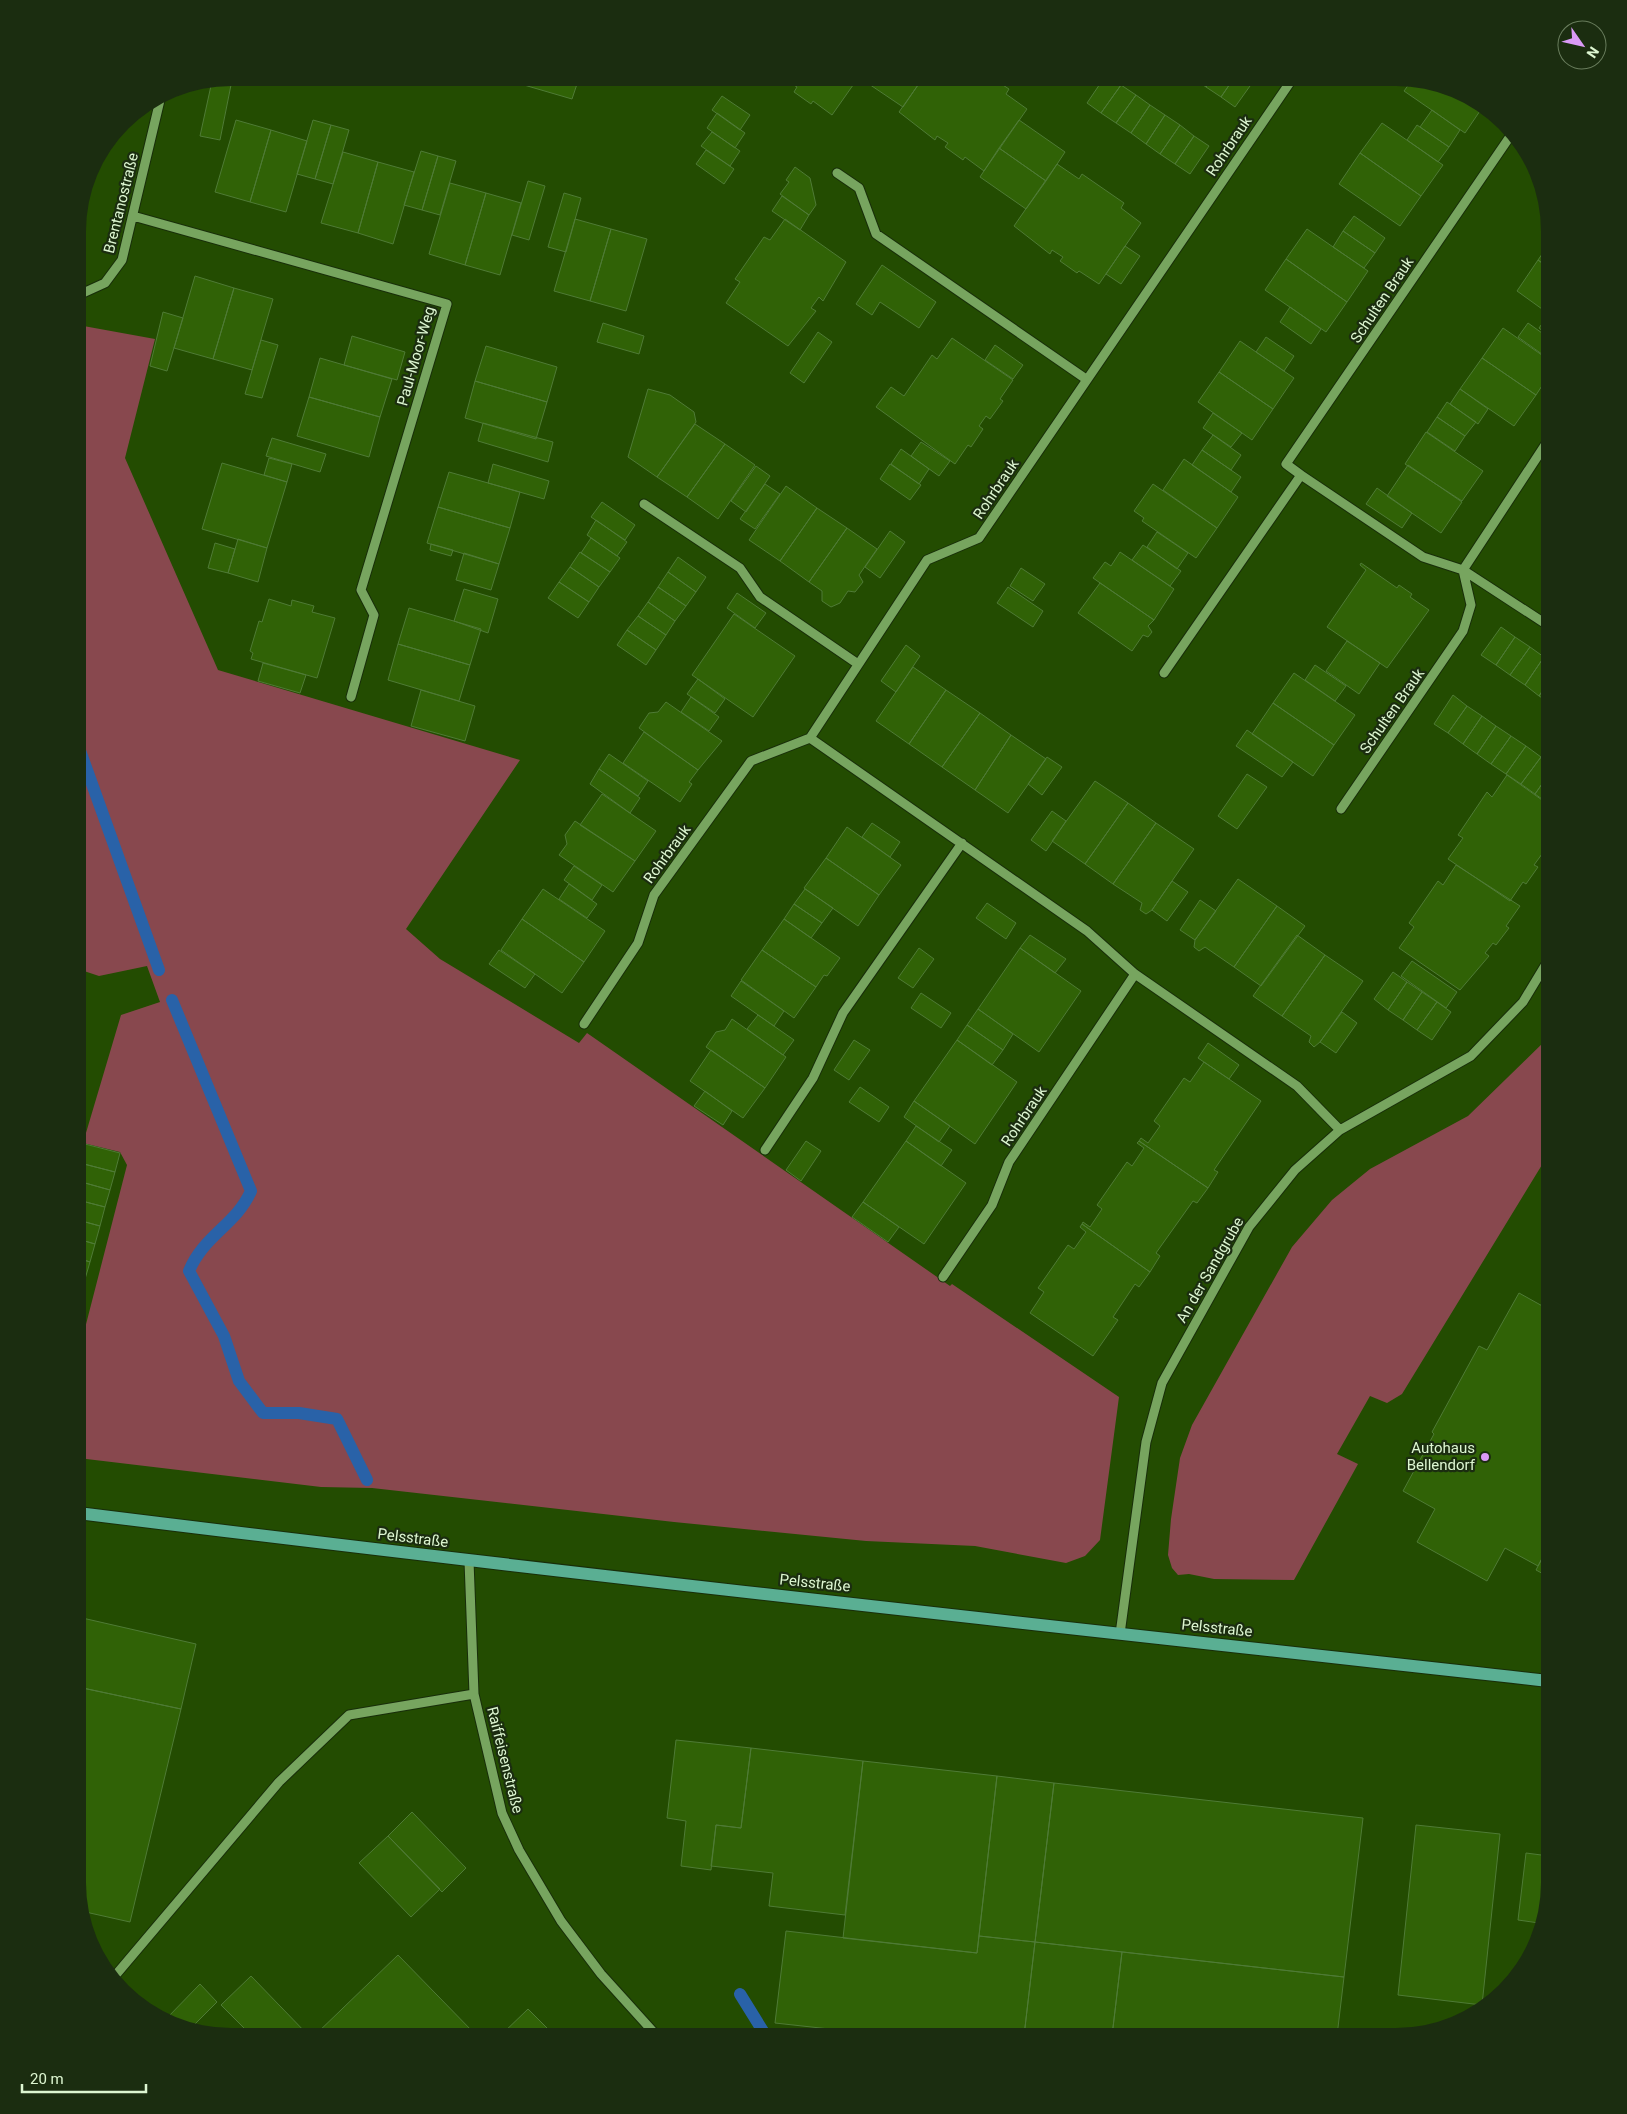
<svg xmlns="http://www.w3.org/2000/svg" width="1627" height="2114" viewBox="0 0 1627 2114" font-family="Roboto,sans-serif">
	<rect width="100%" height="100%" fill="#234c01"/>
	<path fill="#88484e" d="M78 325 155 339 125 458 218 670 520 760 406 929 440 959 579 1043 587 1033 950 1286 952 1284 1119 1397 1100 1540 1085 1556 1066 1563 975 1546 866 1541 674 1522 372 1488 321 1487 78 1458V1335L83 1336 127 1165 120 1152 83 1143 121 1015 160 1002 147 966 99 976 78 969Z
		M1549 1037 1548 1155 1402 1394 1387 1403 1370 1396 1337 1454 1358 1464 1294 1580 1214 1579 1189 1574 1178 1575 1172 1568 1168 1555 1171 1519 1180 1458 1192 1425 1292 1247 1332 1200 1370 1169 1468 1116Z"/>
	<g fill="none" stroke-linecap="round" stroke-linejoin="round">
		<path stroke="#2962a8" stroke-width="12" d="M78 745 159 970
			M172 1000 251 1191C236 1225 204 1235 189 1271L224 1336 239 1381 263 1413H299L337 1419 367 1480
			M740 1994 766 2036"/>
	</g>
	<path fill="#306206" stroke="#4f7b36" d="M500 78H579L572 99Z
		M773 78H858L832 115 813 101 811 104 794 92 797 87 786 80 783 84Z
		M860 78H920L922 79 903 107Z
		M923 78H992L1009 89 1006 94 1027 109 984 171 965 157 963 160 945 147 948 143 937 136 935 140 899 112Z
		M1104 78H1110L1121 85 1101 113 1087 103Z
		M1193 78H1213L1206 87Z
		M1213 78H1234L1221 97 1206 87Z
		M1234 78 1255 79 1235 107 1221 97Z
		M1412 80 1472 98 1482 108 1465 133 1404 91Z
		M212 81 231 85 220 140 200 136Z
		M1121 85 1136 95 1116 123 1101 113Z
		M1136 95 1150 105 1131 133 1116 123Z
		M722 96 750 115 740 130 712 110Z
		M1150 105 1165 115 1146 144 1131 133Z
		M1432 110 1460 130 1449 147 1420 127Z
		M717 113 745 133 735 148 707 128Z
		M1165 115 1180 125 1160 154 1146 144Z
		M236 120 271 130 250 202 215 192Z
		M313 120 331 125 315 179 297 174Z
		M1019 120 1065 152 1046 181 999 148Z
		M1382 123 1443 165 1421 196 1360 153Z
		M331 125 349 130 333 184 315 179Z
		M1180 125 1194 136 1175 164 1160 154Z
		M1417 125 1449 147 1438 162 1407 140Z
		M271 130 307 141 286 212 250 202Z
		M712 132 740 151 730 166 701 146Z
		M1194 136 1209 146 1190 174 1175 164Z
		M999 148 1046 181 1026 209 980 177Z
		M706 150 734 169 724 184 696 164Z
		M421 151 438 156 422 210 404 205Z
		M343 152 378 162 358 233 321 223Z
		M1360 153 1421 196 1400 226 1339 184Z
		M438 156 456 161 440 215 422 210Z
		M378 162 414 172 393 244 358 233Z
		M1057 164 1079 179 1082 174 1124 203 1121 208 1141 223 1099 284 1079 271 1077 273 1060 261 1063 257 1052 250 1050 254 1014 226Z
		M795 167 810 178 816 205 809 215 780 194 789 182 786 180Z
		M528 181 545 186 529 240 512 235Z
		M450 183 486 193 465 265 429 254Z
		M486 193 521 203 500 275 465 265Z
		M564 193 581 198 566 252 548 247Z
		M782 196 809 215 800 230 772 211Z
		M1354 216 1385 238 1375 253 1343 231Z
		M575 219 611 229 590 301 554 291Z
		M785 219 846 262 823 301 819 297 811 308 816 311 788 346 726 303 740 282 735 279 764 237 770 240Z
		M611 229 647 239 626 311 590 301Z
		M1307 229 1368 271 1347 302 1286 259Z
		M1343 231 1375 253 1364 268 1333 247Z
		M1549 244V268L1538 260Z
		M1125 246 1140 256 1121 284 1106 274Z
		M1286 259 1347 302 1326 332 1265 290Z
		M1538 260 1549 268V314L1517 291Z
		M882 265 936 302 919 328 880 302 872 315 856 304Z
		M195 276 234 288 213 359 174 348Z
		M234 288 273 299 252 370 213 359Z
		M1290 307 1321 329 1311 344 1280 322Z
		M163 312 183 318 167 371 150 366Z
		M1549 314V336L1539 328Z
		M603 323 644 336 639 354 597 342Z
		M1528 323 1549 338V352L1546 357 1518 337Z
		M1503 328 1549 360V375L1536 395 1482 358Z
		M818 332 832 342 804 383 790 373Z
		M352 336 405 352 397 380 344 365Z
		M1266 337 1294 356 1284 371 1256 352Z
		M952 338 1013 380 1000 399 1003 401 990 419 986 416 979 426 983 429 971 447 968 445 955 464 876 407 891 387 904 396 932 355 937 359Z
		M261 340 278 345 262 398 245 394Z
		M1240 341 1294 378 1273 409 1219 372Z
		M995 345 1023 365 1013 379 985 360Z
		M486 346 557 367 547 402 475 381Z
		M320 358 392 379 380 417 309 397Z
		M1482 358 1536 395 1514 426 1460 389Z
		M1219 372 1273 409 1252 440 1198 402Z
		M475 381 547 402 536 439 465 418Z
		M648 389 670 395 694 412 696 422 657 477 628 457Z
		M1460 389 1488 409 1478 424 1450 404Z
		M309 397 380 417 369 457 297 436Z
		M1447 402 1476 422 1465 436 1437 417Z
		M1213 413 1242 433 1231 447 1203 428Z
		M1437 417 1465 436 1455 451 1427 432Z
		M483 423 553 442 548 462 478 441Z
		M695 424 725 444 687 497 657 477Z
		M1426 432 1483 471 1462 501 1405 464Z
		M1213 435 1241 455 1231 470 1202 450Z
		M272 438 326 454 320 472 266 456Z
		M921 442 950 461 939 476 911 456Z
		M725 444 755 465 718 519 687 497Z
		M901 449 929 469 919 484 891 464Z
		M1202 450 1241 477 1231 492 1192 465Z
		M269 458 292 464 287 482 264 475Z
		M1184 459 1238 497 1217 528 1163 490Z
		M222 463 287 482 267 548 202 529Z
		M493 464 549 481 544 499 488 483Z
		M890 464 921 485 910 500 880 479Z
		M1408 465 1462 502 1441 533 1387 496Z
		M756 466 770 476 746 512 731 501Z
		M449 472 520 492 510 528 438 507Z
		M765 484 780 494 755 529 740 519Z
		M1153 484 1217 528 1196 558 1142 521 1144 518 1134 511Z
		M786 486 817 508 780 561 749 540Z
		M1377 488 1412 513 1402 528 1366 504Z
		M602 502 635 525 625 540 591 517Z
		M438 507 510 528 499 564 427 543Z
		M817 508 847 528 809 582 780 561Z
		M596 520 627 542 617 556 587 535Z
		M847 528 877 549 859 575 863 582 855 592 848 591 840 603 831 607 822 601V591L809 582Z
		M890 531 905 542 880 578 865 567Z
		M1157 532 1188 553 1177 569 1147 547Z
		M591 538 620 558 610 572 581 553Z
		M238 539 267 548 258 582 228 573Z
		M215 543 235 549 228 573 208 568Z
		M431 544 453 550 451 556 430 550Z
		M1143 545 1181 571 1170 586 1132 560Z
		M580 552 610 572 599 587 570 567Z
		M1120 552 1174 589 1154 620 1093 578 1105 562 1111 566Z
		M464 553 499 564 491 590 456 580Z
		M678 557 706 577 696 592 668 572Z
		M1361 563 1397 588 1399 585 1412 594 1410 597 1429 610 1387 668 1327 627 1366 570 1360 565Z
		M570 567 599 587 589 602 559 582Z
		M1021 568 1045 584 1033 601 1010 586Z
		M668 572 696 592 686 606 658 587Z
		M559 582 589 602 578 618 548 598Z
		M1100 583 1154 620 1148 626 1152 632 1148 637 1143 635 1132 651 1078 613Z
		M658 587 686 606 675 621 648 602Z
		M1008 587 1043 611 1033 627 997 603Z
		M464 589 498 599 488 633 454 621Z
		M737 593 766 613 755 628 727 608Z
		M269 599 291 606 292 600 314 606 312 612 335 618 317 678 251 659 253 653 250 651 259 621 262 622Z
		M648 602 675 621 666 635 638 616Z
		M409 608 481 629 470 665 398 644Z
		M734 614 795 656 753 717 692 675Z
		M638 616 666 635 656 650 627 630Z
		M1501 627 1515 637 1496 665 1481 655Z
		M627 630 656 650 646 665 617 645Z
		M1515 637 1530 647 1510 675 1496 665Z
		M1347 641 1380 663 1359 694 1326 671Z
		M398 644 470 665 459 701 388 680Z
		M906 645 920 656 896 692 881 681Z
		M1530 647 1544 657 1525 685 1510 675Z
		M1544 657 1549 661V681L1539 696 1525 685Z
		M263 663 306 675 300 693 258 681Z
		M1315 665 1346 686 1335 701 1305 680Z
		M913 667 946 690 909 744 876 721Z
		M1294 673 1355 715 1334 745 1273 703Z
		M698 679 725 699 715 713 687 694Z
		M1549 681V702L1539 696Z
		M421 690 475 706 465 741 411 726Z
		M946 690 980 713 942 767 909 744Z
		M1453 695 1467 706 1448 733 1434 724Z
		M691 697 719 717 709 731 681 712Z
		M666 702 722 741 698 770 639 728 649 713 658 712Z
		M1273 703 1334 745 1313 776 1252 734Z
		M1467 706 1482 716 1463 744 1448 733Z
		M980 713 1011 735 975 790 942 767Z
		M1482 716 1496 726 1477 754 1463 744Z
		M1496 726 1511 736 1491 764 1477 754Z
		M1247 730 1293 762 1282 777 1236 746Z
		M644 732 698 770 689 782 692 784 680 802 623 763Z
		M1011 735 1046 759 1008 813 975 790Z
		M1511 736 1526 746 1506 774 1491 764Z
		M1526 746 1541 757 1521 784 1506 774Z
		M609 754 648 781 638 796 599 769Z
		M1047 757 1062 767 1042 795 1028 784Z
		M1541 757 1549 763V774L1535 794 1521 784Z
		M599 769 640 798 630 813 590 784Z
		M1247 774 1267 787 1237 829 1218 816Z
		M1549 774V804L1535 794Z
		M1507 775 1549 805V850L1545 856 1542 854 1534 865 1538 867 1526 884 1523 882 1510 901 1448 859 1463 838 1458 835 1487 792 1492 797Z
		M1095 781 1128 803 1085 864 1052 841Z
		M602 794 656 831 635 861 580 825Z
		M1128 803 1156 823 1113 884 1085 864Z
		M1052 811 1066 821 1046 851 1031 840Z
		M575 821 635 861 613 892 559 855 567 844 565 835Z
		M872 823 900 842 890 857 862 837Z
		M1156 823 1194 849 1152 910 1146 914 1140 910 1142 903 1113 884Z
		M847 827 901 865 879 895 826 858Z
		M826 858 879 895 858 926 804 888Z
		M1456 865 1520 906 1506 926 1509 928 1496 945 1493 943 1485 953 1489 956 1460 990 1399 948 1414 927 1409 923 1438 881 1443 885Z
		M574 866 602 885 592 900 564 880Z
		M1238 879 1277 906 1234 967 1205 947 1199 951 1194 947 1195 940Z
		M1172 881 1188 892 1167 921 1152 910Z
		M569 884 597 904 587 918 559 899Z
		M543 889 605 931 584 962 522 919Z
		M805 889 833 908 822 923 794 904Z
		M1200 900 1216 911 1195 940 1180 930Z
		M987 903 1016 923 1006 939 976 918Z
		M794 904 822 923 811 938 784 919Z
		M1277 906 1305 926 1261 986 1234 967Z
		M522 919 584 962 562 993 501 950Z
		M784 919 840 958 827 976 824 975 816 987 762 950Z
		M1030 935 1066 959 1055 973 1020 948Z
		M1297 935 1325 955 1282 1016 1253 996Z
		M919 948 934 959 913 988 898 978Z
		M1020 948 1081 991 1039 1052 978 1009Z
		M499 950 535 974 525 988 489 964Z
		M762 950 816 987 794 1018 741 980Z
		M1325 955 1363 981 1320 1042 1314 1047 1309 1042 1311 1036 1282 1016Z
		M1412 961 1457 992 1446 1008 1401 976Z
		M1393 972 1407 982 1388 1010 1374 999Z
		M741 981 784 1011 774 1026 731 996Z
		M1407 982 1422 992 1403 1020 1388 1010Z
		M1422 992 1437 1002 1417 1030 1403 1020Z
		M921 993 951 1013 941 1028 911 1008Z
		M1437 1002 1451 1012 1432 1040 1417 1030Z
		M978 1009 1013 1034 1003 1050 967 1025Z
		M1342 1012 1357 1023 1336 1053 1320 1042Z
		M758 1015 794 1040 783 1055 747 1029Z
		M732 1019 786 1057 765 1088 706 1047 716 1032 725 1030Z
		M967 1025 1003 1050 992 1065 957 1040Z
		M854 1040 870 1050 849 1080 834 1070Z
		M957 1040 1017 1082 975 1144 914 1101Z
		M1208 1043 1239 1065 1229 1079 1198 1058Z
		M711 1050 765 1088 743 1118 690 1081Z
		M1204 1062 1261 1101 1214 1170 1218 1172 1208 1188 1139 1141 1141 1138 1148 1143 1160 1126 1154 1121 1184 1078 1190 1082Z
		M860 1087 889 1107 879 1122 849 1102Z
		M705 1091 732 1111 723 1125 694 1106Z
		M914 1101 950 1126 939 1142 904 1117Z
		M916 1126 952 1150 941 1166 906 1141Z
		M806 1141 821 1151 801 1181 786 1170Z
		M906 1141 966 1183 924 1244 863 1202Z
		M1139 1141 1208 1188 1197 1203 1193 1201 1156 1253 1160 1256 1150 1272 1082 1224 1083 1222 1090 1227 1102 1209 1097 1205 1127 1162 1132 1166 1144 1148 1137 1143Z
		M85 1144 120 1153 115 1172 80 1163Z
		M80 1163 115 1172 110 1190 78 1181Z
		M78 1181 110 1190 105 1207 78 1200Z
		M78 1200 105 1207 100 1226 78 1220Z
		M863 1202 899 1227 888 1242 852 1217Z
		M78 1220 100 1226 95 1244 78 1239Z
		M1082 1224 1150 1272 1139 1287 1135 1284 1113 1317 1118 1320 1093 1356 1030 1313 1044 1292 1038 1288 1068 1245 1074 1249 1086 1232 1080 1227Z
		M78 1239 95 1244 90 1262 78 1258Z
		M78 1258 90 1262 85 1279 78 1277Z
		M78 1277 85 1279 80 1297H78Z
		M1519 1293 1546 1308 1549 1301V1480L1544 1491 1549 1494V1545L1538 1566 1505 1548 1487 1581 1417 1542 1435 1509 1403 1491 1434 1434 1432 1432 1479 1346 1487 1350Z
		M1549 1545V1577L1536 1570Z
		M78 1617 196 1644 181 1709 78 1687Z
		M78 1687 181 1709 130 1922 81 1911 78 1882Z
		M676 1740 751 1748 741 1828 716 1825 711 1870 681 1866 686 1821 667 1818Z
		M751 1748 863 1761 845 1915 769 1906 773 1873 711 1866 716 1825 741 1828Z
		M863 1761 997 1776 977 1953 843 1938Z
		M997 1776 1054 1783 1035 1942 979 1936Z
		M1054 1783 1363 1818 1344 1977 1035 1942Z
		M412 1812 466 1868 442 1892 388 1836Z
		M1416 1825 1500 1834 1482 2005 1398 1995Z
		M388 1836 440 1889 411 1917 359 1863Z
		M1526 1853 1549 1856V1883L1539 1923 1518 1920Z
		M786 1931 977 1953 979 1936 1035 1942 1024 2036H866V2033L775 2023Z
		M1035 1942 1122 1952 1112 2036H1024Z
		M1122 1952 1344 1977 1337 2036H1112Z
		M398 1955 475 2034 472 2036H314Z
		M251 1976 309 2036H252L221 2005Z
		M200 1984 217 2002 193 2026 166 2019Z
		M528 2009 555 2036H500Z"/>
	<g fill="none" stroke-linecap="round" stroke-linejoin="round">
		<defs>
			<path id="minor" d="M1293 78 979 538 927 560 810 738 1087 931 1135 974 1297 1086 1340 1130
				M837 173 859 188 876 234 1086 379
				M133 216 447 304 361 590 374 615 351 697
				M78 292 83 293 105 283 122 260 161 96
				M1301 475 1286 464 1511 135
				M644 504 740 568 760 597 858 664
				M1549 626 1463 570 1549 439
				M1164 673 1301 475 1423 557 1463 570 1471 605 1463 631 1341 809
				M584 1024 638 943 654 895 751 761 810 738
				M78 1036V1018
				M765 1150 813 1078 843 1013 962 843
				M943 1277 992 1205 1009 1162 1135 974
				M469 1561 474 1694 502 1813 519 1850 561 1921 601 1974 657 2036
				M1120 1634 1146 1442 1162 1383 1249 1227 1295 1170 1340 1130 1471 1056 1523 1002 1549 959
				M114 1977 279 1782 349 1715 474 1694"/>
			<path id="major" d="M78 1513C568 1574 1059 1627 1549 1681"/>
		</defs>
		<use href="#minor" stroke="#182e0a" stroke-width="11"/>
		<use href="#major" stroke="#182e0a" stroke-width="14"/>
		<use href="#minor" stroke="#77a55f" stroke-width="9"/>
		<use href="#major" stroke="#5aaf93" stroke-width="12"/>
	</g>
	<circle fill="#da9af6" stroke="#1b2d10" stroke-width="2" cx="1485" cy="1457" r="5"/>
	<g text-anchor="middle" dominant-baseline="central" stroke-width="4.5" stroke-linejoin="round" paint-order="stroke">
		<g font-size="15" fill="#ddf6d1" stroke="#1b2d10">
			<text transform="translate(1229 146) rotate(-56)">Rohrbrauk</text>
			<text transform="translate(121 203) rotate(-76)">Brentanostraße</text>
			<text transform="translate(1382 300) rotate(-56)">Schulten Brauk</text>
			<text transform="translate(416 356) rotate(-74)">Paul-Moor-Weg</text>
			<text transform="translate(996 489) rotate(-56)">Rohrbrauk</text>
			<text transform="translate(1392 711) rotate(-55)">Schulten Brauk</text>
			<text transform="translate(667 854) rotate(-54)">Rohrbrauk</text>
			<text transform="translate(1024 1116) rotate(-56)">Rohrbrauk</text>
			<text transform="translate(1210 1270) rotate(-60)">An der Sandgrube</text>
			<text transform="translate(413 1538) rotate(7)">Pelsstraße</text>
			<text transform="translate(815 1583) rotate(6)">Pelsstraße</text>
			<text transform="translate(1217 1628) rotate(6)">Pelsstraße</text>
			<text transform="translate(505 1760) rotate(76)">Raiffeisenstraße</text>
		</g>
		<g font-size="15" fill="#ddf6d1" stroke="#1b2d10" text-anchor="end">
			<text x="1475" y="1448">Autohaus<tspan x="1475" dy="17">Bellendorf</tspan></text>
		</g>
	</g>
	<path d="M0 0H1627V2114H0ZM231 86H1396A145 145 0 0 1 1541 231V1883A145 145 0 0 1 1396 2028H231A145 145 0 0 1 86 1883V231A145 145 0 0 1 231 86Z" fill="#1b2d10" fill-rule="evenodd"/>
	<g transform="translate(1582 45) rotate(124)"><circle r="24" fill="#1b2d10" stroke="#697d5d"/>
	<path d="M0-4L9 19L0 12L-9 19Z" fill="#da9af6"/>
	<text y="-8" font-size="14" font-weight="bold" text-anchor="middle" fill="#ddf6d1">N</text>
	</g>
	<path d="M22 2084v8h124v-8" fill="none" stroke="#ddf6d1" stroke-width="2.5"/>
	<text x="30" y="2084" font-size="15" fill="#ddf6d1" stroke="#1b2d10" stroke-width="4" paint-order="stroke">20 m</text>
</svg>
